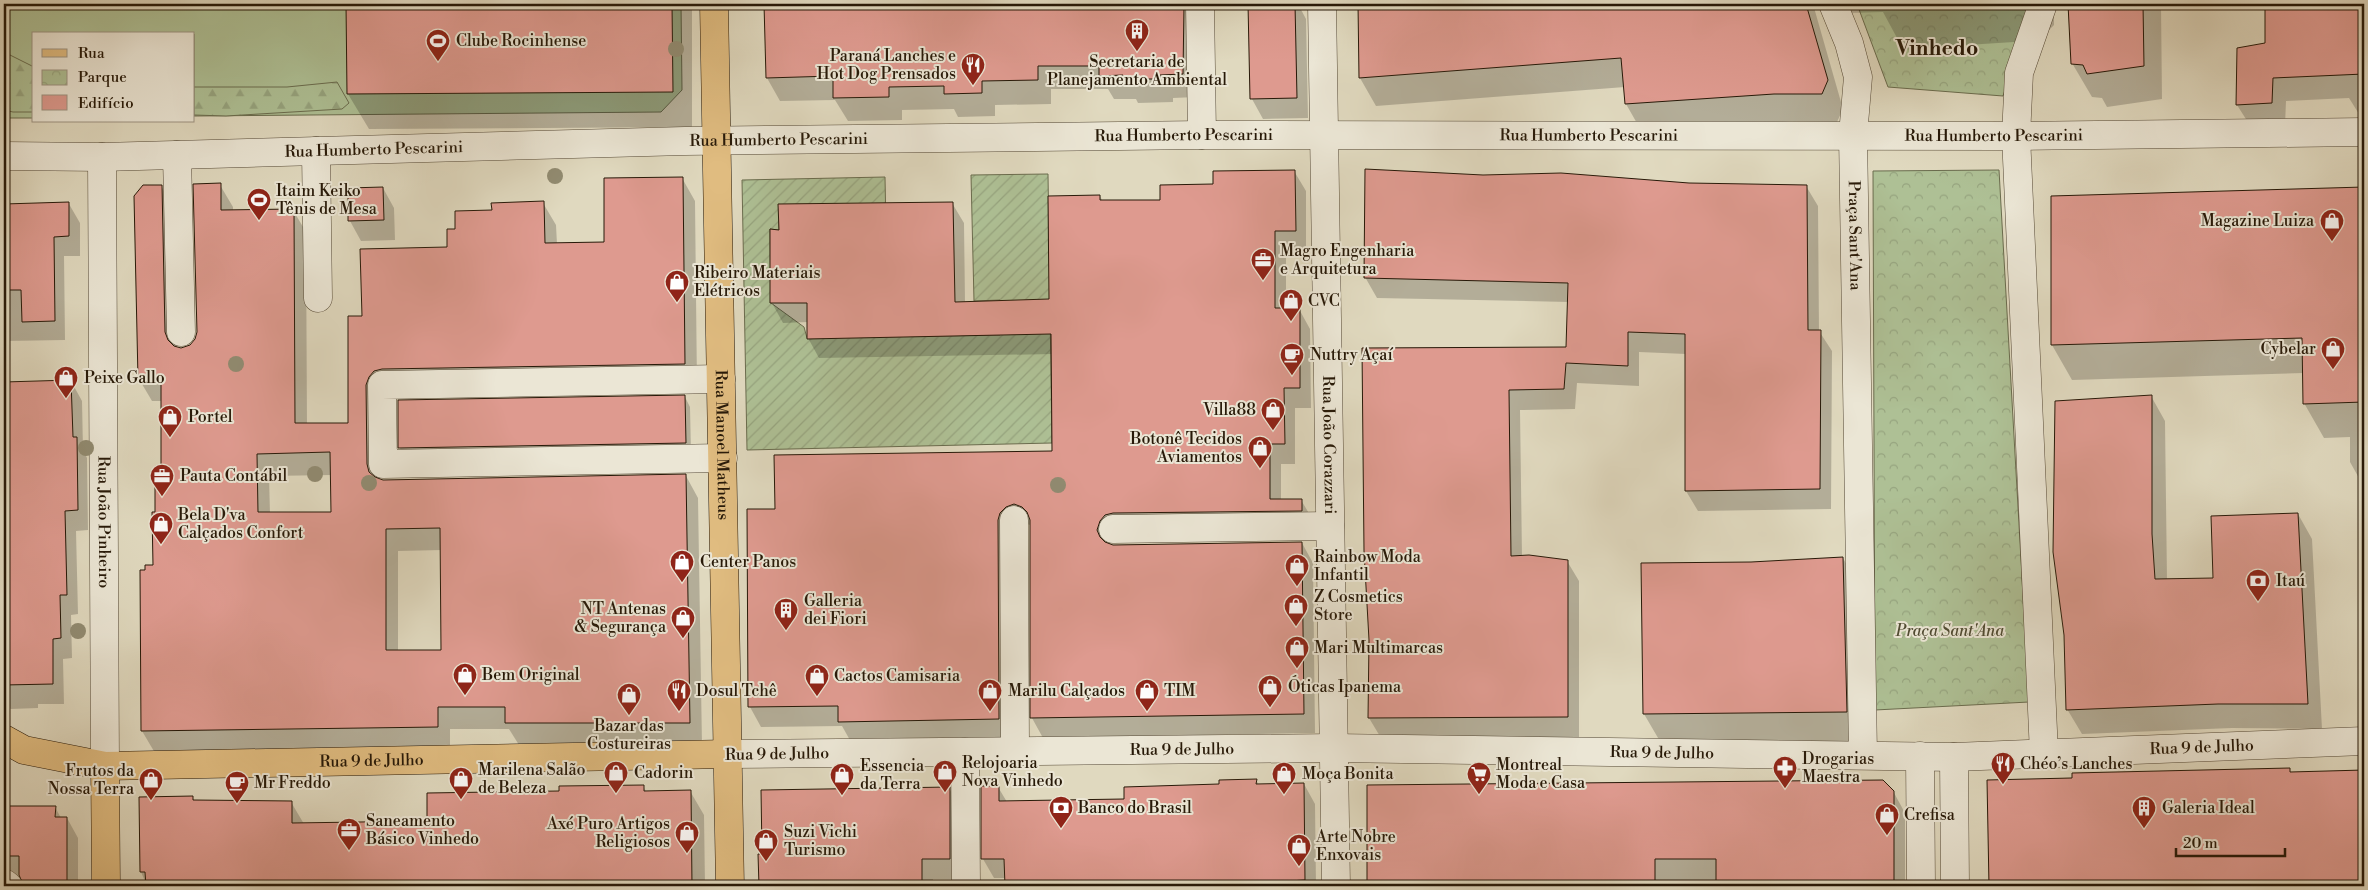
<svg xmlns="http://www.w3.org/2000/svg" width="2368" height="890" viewBox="0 0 2368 890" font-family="'Libre Bodoni',serif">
	<defs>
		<pattern id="forest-firs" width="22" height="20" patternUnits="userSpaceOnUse" patternTransform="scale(1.25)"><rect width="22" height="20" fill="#aec095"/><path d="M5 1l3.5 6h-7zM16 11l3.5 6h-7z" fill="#96a47f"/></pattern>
		<pattern id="park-crowns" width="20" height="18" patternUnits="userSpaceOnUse" patternTransform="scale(1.25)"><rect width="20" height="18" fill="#aec095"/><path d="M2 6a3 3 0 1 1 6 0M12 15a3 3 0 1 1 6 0" fill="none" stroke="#96a47f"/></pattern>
		<pattern id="garden-furrows" width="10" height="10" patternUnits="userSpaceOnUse" patternTransform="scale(1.25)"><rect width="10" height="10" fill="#aec095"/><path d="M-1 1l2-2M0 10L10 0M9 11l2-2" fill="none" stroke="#96a47f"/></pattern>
	</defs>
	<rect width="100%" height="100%" fill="#e0d9bf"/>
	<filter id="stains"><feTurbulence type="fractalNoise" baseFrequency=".004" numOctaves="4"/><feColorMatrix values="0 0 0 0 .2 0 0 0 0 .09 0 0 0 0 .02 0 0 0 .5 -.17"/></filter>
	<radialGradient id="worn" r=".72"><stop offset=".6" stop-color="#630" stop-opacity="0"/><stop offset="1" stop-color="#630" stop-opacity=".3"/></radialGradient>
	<path fill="#aec095" stroke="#6a6c4e" d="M4 4H681L682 90 661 112 194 116V34H34V118H4Z"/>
	<path fill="url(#forest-firs)" stroke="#6a6c4e" d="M4 52 34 67V112H13L4 110Z
		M337 82 349 103 342 109 226 116 194 115V87H287Z"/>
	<path fill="url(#park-crowns)" stroke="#6a6c4e" d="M1857 4H2036L2003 96 1888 87Z
		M1999 170 2029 702 1875 710 1873 171Z"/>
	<path fill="url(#garden-furrows)" stroke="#6a6c4e" d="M1048 174 1052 443 747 450 742 180 885 177 887 281 779 204V230L770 229 771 303 804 327 807 338 1000 335V300L974 301 971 175Z"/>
	<path fill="#0003" fill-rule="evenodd" d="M348 4H692V127L369 129 348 94Z
		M765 4H1037L1040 9 1184 6 1197 30 1196 97 1173 98V102L1138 103 1136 99H1114L1108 89H1051V104L995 105V116L958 117 954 109 902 110V120L848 121 835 100 780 101 767 78Z
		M1250 4H1298L1306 19 1308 118 1263 119 1252 99Z
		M1361 4H1813L1843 109 1837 122 1790 121 1642 132 1626 104 1625 87 1376 106 1360 78Z
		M1843 4H2054V25L2047 32 2044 40 1903 49 1883 12 1848 13Z
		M2069 4H2161L2162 99 2107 107 2102 98 2092 97 2072 63Z
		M2266 4H2364V122L2349 98 2286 101 2285 126 2251 127 2237 105 2267 44Z
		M1294 171 1306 191V250L1286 251V310L1299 309 1310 329 1311 408H1295V464H1281V500H1301L1313 520 1111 541 1110 545 1302 543 1313 563 1315 733 1043 738 1032 718 1031 525 1026 524 1010 739 851 742 842 726 761 727 750 707 749 511 776 510 1053 453V354L819 358 808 338V322L783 323 772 303 780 231 952 203 964 223 965 302 1051 300 1100 196 1103 202 1161 201 1214 185ZM1101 537 1107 543H1104Z
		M682 178 695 201 697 386 395 391 379 408V480L686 476 698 498 702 745H519L509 729H450V749L155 753 142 731 146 571 155 567 156 513 162 484V401H152L139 379 161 186 174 208 177 348 181 349 190 346 196 340 220 185 233 207V211L293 210 306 232 307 424H350L363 317 449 248 456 230 493 212 543 203 556 225 557 244 606 243ZM332 475V513L270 514 269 476ZM442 550V651H398V551Z
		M1688 184 1806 186 1818 206 1819 331 1832 351 1831 509 1698 511 1686 491V354L1639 352V386L1577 383 1575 409 1520 410 1522 557 1567 561 1579 581V737L1381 738 1369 718 1370 640 1364 349 1567 348 1569 302 1377 298 1365 277Z
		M383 188 394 208 395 240 361 241 350 221Z
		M2364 188V487L2350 462V437L2324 438 2304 403V373L2072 380 2052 345V198Z
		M69 204 80 223V256H64L65 340 4 341V205Z
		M71 381 82 401 83 450 87 458 88 530 76 531 78 614 71 615 72 658 63 659 64 704H38V708L11 709 4 705V383Z
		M2151 396 2165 421 2167 580 2214 579 2298 514 2312 539 2322 729 2232 728 2082 734 2067 709Z
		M685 397 690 407 691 453 405 458 400 448Z
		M1843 558 1859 587 1863 741 1661 743 1644 714 1643 564 1751 563Z
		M2289 769 2291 773 2364 771V886H1990L1988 781Z
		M1256 780 1259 785 1304 784 1315 804 1316 886H1006V878H994L983 859 998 787 1007 802 1125 800Z
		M643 786 647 793 690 791 704 815 705 886H147L141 872 192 797 195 802H291L304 824 428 822 560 792Z
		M1368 786 1893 791 1905 813V886H1370Z
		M949 788 960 808 961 879H933V886H760L759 856Z
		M4 807H55L61 818H67L78 838V886H12L4 872Z"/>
	<path fill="#de9a8f" stroke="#271908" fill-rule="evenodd" d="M346 4H672L673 92 347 94Z
		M764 4H1037V7L1184 5 1183 74 1160 75V79H1123V75L1099 76V66H1038V80L982 81V93L944 94V86L889 87V97L833 98V76L766 78Z
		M1248 4H1295L1297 98 1250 99Z
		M1358 4H1806L1828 80 1822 94H1774L1625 104 1621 58 1359 78Z
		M2068 4H2143L2144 66 2087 74 2083 65 2071 64Z
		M2265 4H2364V74L2273 78 2272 103 2236 105 2237 48 2265 43Z
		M1365 169 1483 175 1561 173 1689 183 1807 185 1808 330H1821L1820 489 1685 491V334L1628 332V366L1566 363 1564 389 1509 390 1511 556 1529 555 1568 560V717L1368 718 1369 640 1364 551 1362 348 1566 347 1568 283 1364 278Z
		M1295 170 1296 231H1275V308H1300V388H1284L1285 444H1270V499H1302V511L1113 513 1105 515 1100 521 1097 530 1100 537 1105 542 1113 545 1302 542 1304 714 1030 718V520L1027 512 1022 507 1014 504 1006 507 1000 513 998 520 999 719 838 722V706L748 707 747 509H775L774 455 1052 451 1051 334 807 339V303H770V229L779 230 778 204 953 202 955 302 1049 299 1048 196 1100 195V200H1160V185L1213 184V171Z
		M683 177 685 364 382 369 374 371 369 377 366 385 367 464 369 472 375 477 383 480 686 474 690 723H505V707H438V727L141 731 140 570H145V565H153L152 512H155V483H161V379H138L134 196 143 185H162L165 332 168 340 174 346 181 348 190 345 195 339 197 332 193 184 221 183V210L294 209 295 423H348V316H362L360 249 447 247V229H455V211L492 210 491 203 544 201 545 243 604 242V178ZM330 452 331 512H258L257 454ZM440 528 441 650H386V529Z
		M383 187 384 220 348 221V188Z
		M2364 187V402L2303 404 2302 338 2051 345V196Z
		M69 202V236L54 237 55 321 22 322 21 290H4V204Z
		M71 380 73 437H77L78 510 65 511 67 595H60L61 638 53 639V684L4 685V382Z
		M685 395 686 443 398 448V400Z
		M2152 395V534L2155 579 2213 578 2211 516 2298 513 2308 704H2218L2066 710 2064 635 2053 552 2055 401Z
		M1843 557 1847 712 1643 714 1641 563 1751 562Z
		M2290 768V772L2364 770V881H2345V886H1989L1987 780 2072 778V773Z
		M1257 779 1256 784 1304 783 1305 880 1288 881 1289 886H1005L1004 859H981V786H999V801L1124 799V787L1219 784V780Z
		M1883 780 1894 791V886H1716V859H1655V886H1367V785Z
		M644 785V791L691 790 692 886H146L145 872H140L139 797 193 796V800L292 801V823L427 821V793L559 791V786Z
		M950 787V859H922V886H759L758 854H762L761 790Z
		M4 806H56L55 817H67V884H23L19 875V856H4Z"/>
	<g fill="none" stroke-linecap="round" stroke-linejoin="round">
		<defs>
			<g id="minor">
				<path d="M1200 4 1202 135"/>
				<path id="s1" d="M1322 4 1336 886"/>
				<path id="s2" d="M1833 4 1849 43 1858 77 1853 135 1863 755"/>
				<path d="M2043 4 2019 73 2016 136 2044 753"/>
				<path d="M316 151 318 298"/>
				<path d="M177 155 181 332"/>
				<path id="s3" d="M4 156 102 157 685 141 1202 135 2016 136 2364 132"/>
				<path id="s4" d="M102 157 105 766"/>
				<path d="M721 379 382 385 383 464 723 458"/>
				<path d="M1014 520 1015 751"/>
				<path d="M1113 529 1330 526"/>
				<path d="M965 752 966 886"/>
				<path id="s5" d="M728 754 1334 748 1954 757 2364 741"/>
				<path d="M1920 756 1921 886"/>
				<path d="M1954 757 1955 886"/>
				<path d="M4 883 8 886"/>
			</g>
			<g id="major">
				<path id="s6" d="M714 4 730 886"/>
				<path id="s7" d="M4 739 24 750 105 766 728 754"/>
				<path d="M105 766 106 886"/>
			</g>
		</defs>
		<use href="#minor" stroke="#554936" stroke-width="29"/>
		<use href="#major" stroke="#271908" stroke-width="29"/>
		<use href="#minor" stroke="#ebe6d5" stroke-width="28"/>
		<use href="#major" stroke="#e0bc80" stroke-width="28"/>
	</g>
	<g fill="#918b71">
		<circle cx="676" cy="49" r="8"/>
		<circle cx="555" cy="176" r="8"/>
		<circle cx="236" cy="364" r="8"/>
		<circle cx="86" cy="448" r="8"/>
		<circle cx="315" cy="474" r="8"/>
		<circle cx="369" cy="483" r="8"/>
		<circle cx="1058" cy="485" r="8"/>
		<circle cx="78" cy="631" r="8"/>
	</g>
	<defs>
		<symbol id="building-pin" viewBox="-11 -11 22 30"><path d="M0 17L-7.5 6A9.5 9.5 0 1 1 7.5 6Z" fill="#8f2418" stroke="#ebe6d5"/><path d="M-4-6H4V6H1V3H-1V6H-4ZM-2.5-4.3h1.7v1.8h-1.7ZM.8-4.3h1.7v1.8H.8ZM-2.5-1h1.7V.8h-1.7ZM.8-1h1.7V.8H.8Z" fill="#fff"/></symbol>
		<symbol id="stadium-pin" viewBox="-11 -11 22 30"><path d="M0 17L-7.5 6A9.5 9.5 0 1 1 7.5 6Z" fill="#8f2418" stroke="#ebe6d5"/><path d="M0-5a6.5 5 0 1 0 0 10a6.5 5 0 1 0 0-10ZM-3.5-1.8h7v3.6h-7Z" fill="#fff"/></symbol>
		<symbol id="restaurant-pin" viewBox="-11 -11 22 30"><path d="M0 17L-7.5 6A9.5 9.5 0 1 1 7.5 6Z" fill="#8f2418" stroke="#ebe6d5"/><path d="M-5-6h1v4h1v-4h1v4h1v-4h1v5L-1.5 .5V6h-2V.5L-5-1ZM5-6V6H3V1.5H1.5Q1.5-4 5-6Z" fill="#fff"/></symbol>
		<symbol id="shop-pin" viewBox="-11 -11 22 30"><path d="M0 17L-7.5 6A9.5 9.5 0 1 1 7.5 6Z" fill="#8f2418" stroke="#ebe6d5"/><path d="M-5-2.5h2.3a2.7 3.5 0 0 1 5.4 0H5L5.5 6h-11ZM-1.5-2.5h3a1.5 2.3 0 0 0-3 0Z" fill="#fff"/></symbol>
		<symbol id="office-pin" viewBox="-11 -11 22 30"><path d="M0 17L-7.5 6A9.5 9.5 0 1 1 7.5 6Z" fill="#8f2418" stroke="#ebe6d5"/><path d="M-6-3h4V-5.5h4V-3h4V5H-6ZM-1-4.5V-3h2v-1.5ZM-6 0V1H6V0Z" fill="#fff"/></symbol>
		<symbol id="cafe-pin" viewBox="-11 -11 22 30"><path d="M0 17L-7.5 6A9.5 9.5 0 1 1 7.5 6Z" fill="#8f2418" stroke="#ebe6d5"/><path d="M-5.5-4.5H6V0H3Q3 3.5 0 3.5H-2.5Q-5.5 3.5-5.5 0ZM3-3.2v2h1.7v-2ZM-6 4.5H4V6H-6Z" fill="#fff"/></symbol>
		<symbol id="bank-pin" viewBox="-11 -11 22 30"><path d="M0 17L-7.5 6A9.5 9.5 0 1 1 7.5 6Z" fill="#8f2418" stroke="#ebe6d5"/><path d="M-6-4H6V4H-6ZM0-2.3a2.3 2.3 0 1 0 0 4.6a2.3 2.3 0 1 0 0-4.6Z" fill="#fff"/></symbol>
		<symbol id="pharmacy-pin" viewBox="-11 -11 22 30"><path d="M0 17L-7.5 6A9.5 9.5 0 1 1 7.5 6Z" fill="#8f2418" stroke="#ebe6d5"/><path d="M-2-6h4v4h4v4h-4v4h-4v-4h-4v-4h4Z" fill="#fff"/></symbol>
		<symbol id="supermarket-pin" viewBox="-11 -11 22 30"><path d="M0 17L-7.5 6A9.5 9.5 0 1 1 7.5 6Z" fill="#8f2418" stroke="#ebe6d5"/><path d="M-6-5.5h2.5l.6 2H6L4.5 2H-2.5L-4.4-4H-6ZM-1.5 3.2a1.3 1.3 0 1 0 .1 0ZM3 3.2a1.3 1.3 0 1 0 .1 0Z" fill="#fff"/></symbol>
	</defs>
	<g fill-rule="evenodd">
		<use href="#building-pin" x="1123" y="17" width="28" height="38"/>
		<use href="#stadium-pin" x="424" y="27" width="28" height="38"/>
		<use href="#restaurant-pin" x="959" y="51" width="28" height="38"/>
		<use href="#stadium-pin" x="245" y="186" width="28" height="38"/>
		<use href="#shop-pin" x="2318" y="207" width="28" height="38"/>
		<use href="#office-pin" x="1249" y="246" width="28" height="38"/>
		<use href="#shop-pin" x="663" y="268" width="28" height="38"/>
		<use href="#shop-pin" x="1277" y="287" width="28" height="38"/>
		<use href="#shop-pin" x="2319" y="335" width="28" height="38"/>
		<use href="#cafe-pin" x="1278" y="341" width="28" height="38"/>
		<use href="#shop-pin" x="52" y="364" width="28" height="38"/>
		<use href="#shop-pin" x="1259" y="396" width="28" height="38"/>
		<use href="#shop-pin" x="156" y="403" width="28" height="38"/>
		<use href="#shop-pin" x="1246" y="434" width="28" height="38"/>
		<use href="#office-pin" x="148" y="462" width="28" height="38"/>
		<use href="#shop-pin" x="147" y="510" width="28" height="38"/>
		<use href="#shop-pin" x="668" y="548" width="28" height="38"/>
		<use href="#shop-pin" x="1283" y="552" width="28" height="38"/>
		<use href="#bank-pin" x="2244" y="567" width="28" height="38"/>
		<use href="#shop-pin" x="1282" y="592" width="28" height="38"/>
		<use href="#building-pin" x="772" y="596" width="28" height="38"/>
		<use href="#shop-pin" x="669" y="604" width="28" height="38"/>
		<use href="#shop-pin" x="1283" y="634" width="28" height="38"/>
		<use href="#shop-pin" x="451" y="661" width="28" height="38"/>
		<use href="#shop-pin" x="803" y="662" width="28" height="38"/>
		<use href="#shop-pin" x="1256" y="673" width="28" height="38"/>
		<use href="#restaurant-pin" x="665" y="677" width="28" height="38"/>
		<use href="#shop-pin" x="976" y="677" width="28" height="38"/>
		<use href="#shop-pin" x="1133" y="677" width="28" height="38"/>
		<use href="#shop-pin" x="615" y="681" width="28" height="38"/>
		<use href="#restaurant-pin" x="1989" y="750" width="28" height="38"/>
		<use href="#pharmacy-pin" x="1771" y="754" width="28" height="38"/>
		<use href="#shop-pin" x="931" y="758" width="28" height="38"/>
		<use href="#shop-pin" x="602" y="759" width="28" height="38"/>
		<use href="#shop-pin" x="1270" y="760" width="28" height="38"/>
		<use href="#supermarket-pin" x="1465" y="760" width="28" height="38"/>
		<use href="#shop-pin" x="828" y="761" width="28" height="38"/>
		<use href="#shop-pin" x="447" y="765" width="28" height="38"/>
		<use href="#shop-pin" x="137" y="766" width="28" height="38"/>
		<use href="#cafe-pin" x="223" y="769" width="28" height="38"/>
		<use href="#bank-pin" x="1047" y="794" width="28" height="38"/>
		<use href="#building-pin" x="2130" y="794" width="28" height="38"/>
		<use href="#shop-pin" x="1873" y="801" width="28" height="38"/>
		<use href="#office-pin" x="335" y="816" width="28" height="38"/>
		<use href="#shop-pin" x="673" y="819" width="28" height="38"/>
		<use href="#shop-pin" x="752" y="827" width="28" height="38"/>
		<use href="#shop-pin" x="1285" y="832" width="28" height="38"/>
	</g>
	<g text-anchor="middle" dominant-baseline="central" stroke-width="4" stroke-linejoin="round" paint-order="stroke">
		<g font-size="16" fill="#271908" stroke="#ebe6d5" text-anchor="start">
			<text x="456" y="41">Clube Rocinhense</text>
			<text x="956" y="56" text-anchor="end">Paraná Lanches e<tspan x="956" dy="18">Hot Dog Prensados</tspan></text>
			<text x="1137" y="62" text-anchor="middle">Secretaria de<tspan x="1137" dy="18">Planejamento Ambiental</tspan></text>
			<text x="276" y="191">Itaim Keiko<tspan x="276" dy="18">Tênis de Mesa</tspan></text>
			<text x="2314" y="221" text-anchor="end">Magazine Luiza</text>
			<text x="1280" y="251">Magro Engenharia<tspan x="1280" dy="18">e Arquitetura</tspan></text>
			<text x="694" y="273">Ribeiro Materiais<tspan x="694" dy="18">Elétricos</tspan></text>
			<text x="1308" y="301">CVC</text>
			<text x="2316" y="349" text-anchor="end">Cybelar</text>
			<text x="1310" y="355">Nuttry Açaí</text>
			<text x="84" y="378">Peixe Gallo</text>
			<text x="1256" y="410" text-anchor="end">Villa88</text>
			<text x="188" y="417">Portel</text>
			<text x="1242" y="439" text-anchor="end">Botonê Tecidos<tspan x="1242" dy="18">Aviamentos</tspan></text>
			<text x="180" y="476">Pauta Contábil</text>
			<text x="178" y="515">Bela D'va<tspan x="178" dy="18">Calçados Confort</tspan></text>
			<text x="1314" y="557">Rainbow Moda<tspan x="1314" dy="18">Infantil</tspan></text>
			<text x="700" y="562">Center Panos</text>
			<text x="2276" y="581">Itaú</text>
			<text x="1314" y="597">Z Cosmetics<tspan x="1314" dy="18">Store</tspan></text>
			<text x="804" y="601">Galleria<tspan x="804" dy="18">dei Fiori</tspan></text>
			<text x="666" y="609" text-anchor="end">NT Antenas<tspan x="666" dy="18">&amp; Segurança</tspan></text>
			<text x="1314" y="648">Mari Multimarcas</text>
			<text x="482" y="675">Bem Original</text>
			<text x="834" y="676">Cactos Camisaria</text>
			<text x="1288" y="687">Óticas Ipanema</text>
			<text x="696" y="691">Dosul Tchê</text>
			<text x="1008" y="691">Marilu Calçados</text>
			<text x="1164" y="691">TIM</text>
			<text x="629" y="726" text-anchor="middle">Bazar das<tspan x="629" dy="18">Costureiras</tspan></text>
			<text x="1802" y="759">Drogarias<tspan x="1802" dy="18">Maestra</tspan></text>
			<text x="962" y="763">Relojoaria<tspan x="962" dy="18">Nova Vinhedo</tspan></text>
			<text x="2020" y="764">Chéo’s Lanches</text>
			<text x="1496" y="765">Montreal<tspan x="1496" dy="18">Moda e Casa</tspan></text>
			<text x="860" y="766">Essencia<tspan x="860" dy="18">da Terra</tspan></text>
			<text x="478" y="770">Marilena Salão<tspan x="478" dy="18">de Beleza</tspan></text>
			<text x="134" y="771" text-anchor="end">Frutos da<tspan x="134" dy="18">Nossa Terra</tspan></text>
			<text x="634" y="773">Cadorin</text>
			<text x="1302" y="774">Moça Bonita</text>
			<text x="254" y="783">Mr Freddo</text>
			<text x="1078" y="808">Banco do Brasil</text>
			<text x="2162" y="808">Galeria Ideal</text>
			<text x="1904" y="815">Crefisa</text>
			<text x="366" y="821">Saneamento<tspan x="366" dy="18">Básico Vinhedo</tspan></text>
			<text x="670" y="824" text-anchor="end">Axé Puro Artigos<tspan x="670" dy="18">Religiosos</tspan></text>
			<text x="784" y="832">Suzi Vichi<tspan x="784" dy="18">Turismo</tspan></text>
			<text x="1316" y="837">Arte Nobre<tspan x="1316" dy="18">Enxovais</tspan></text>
		</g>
		<g font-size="16" fill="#271908" stroke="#ebe6d5">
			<text stroke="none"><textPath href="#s3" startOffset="1180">Rua Humberto Pescarini</textPath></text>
			<text stroke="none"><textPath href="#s3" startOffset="1585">Rua Humberto Pescarini</textPath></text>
			<text stroke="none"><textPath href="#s3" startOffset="1990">Rua Humberto Pescarini</textPath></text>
			<text stroke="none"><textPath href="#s3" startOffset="775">Rua Humberto Pescarini</textPath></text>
			<text stroke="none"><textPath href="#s3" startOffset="370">Rua Humberto Pescarini</textPath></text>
			<text stroke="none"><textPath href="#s2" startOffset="236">Praça Sant'Ana</textPath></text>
			<text stroke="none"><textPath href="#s6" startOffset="441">Rua Manoel Matheus</textPath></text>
			<text stroke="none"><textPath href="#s1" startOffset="441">Rua João Corazzari</textPath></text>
			<text stroke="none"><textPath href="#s4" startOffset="365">Rua João Pinheiro</textPath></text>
			<text stroke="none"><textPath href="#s5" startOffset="1474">Rua 9 de Julho</textPath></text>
			<text stroke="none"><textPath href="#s5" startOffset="454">Rua 9 de Julho</textPath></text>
			<text stroke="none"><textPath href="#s5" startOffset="934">Rua 9 de Julho</textPath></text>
			<text transform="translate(777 754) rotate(-1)">Rua 9 de Julho</text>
			<text stroke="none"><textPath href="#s7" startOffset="372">Rua 9 de Julho</textPath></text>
		</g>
		<g font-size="16" font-style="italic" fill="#504b32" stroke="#ebe6d5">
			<text x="1950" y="631">Praça Sant'Ana</text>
		</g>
		<g font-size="21" font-weight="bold" fill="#271908" stroke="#ebe6d5">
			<text x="1937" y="49">Vinhedo</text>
		</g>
	</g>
	<rect width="2368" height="890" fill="none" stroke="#e0d9bf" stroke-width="20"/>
	<rect x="5" y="5" width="2358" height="880" fill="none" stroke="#271908" stroke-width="2.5"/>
	<rect x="10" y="10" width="2348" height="870" fill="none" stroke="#271908"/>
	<rect x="32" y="32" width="162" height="90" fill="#ebe6d5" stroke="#9d9483"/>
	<rect x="42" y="49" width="25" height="8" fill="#e0bc80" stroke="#9d9483"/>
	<text x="78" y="58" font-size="15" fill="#271908">Rua</text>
	<rect x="42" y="70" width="25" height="15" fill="url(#park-crowns)" stroke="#9d9483"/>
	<text x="78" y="82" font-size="15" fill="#271908">Parque</text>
	<rect x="42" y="95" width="25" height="15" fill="#de9a8f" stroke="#9d9483"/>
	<text x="78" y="108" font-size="15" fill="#271908">Edifício</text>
	<path d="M2176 848v8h109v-8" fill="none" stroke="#271908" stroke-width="2.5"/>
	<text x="2183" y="848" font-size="15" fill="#271908" stroke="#ebe6d5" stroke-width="4" paint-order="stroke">20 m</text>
	<rect width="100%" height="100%" filter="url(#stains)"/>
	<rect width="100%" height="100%" fill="url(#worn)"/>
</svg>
